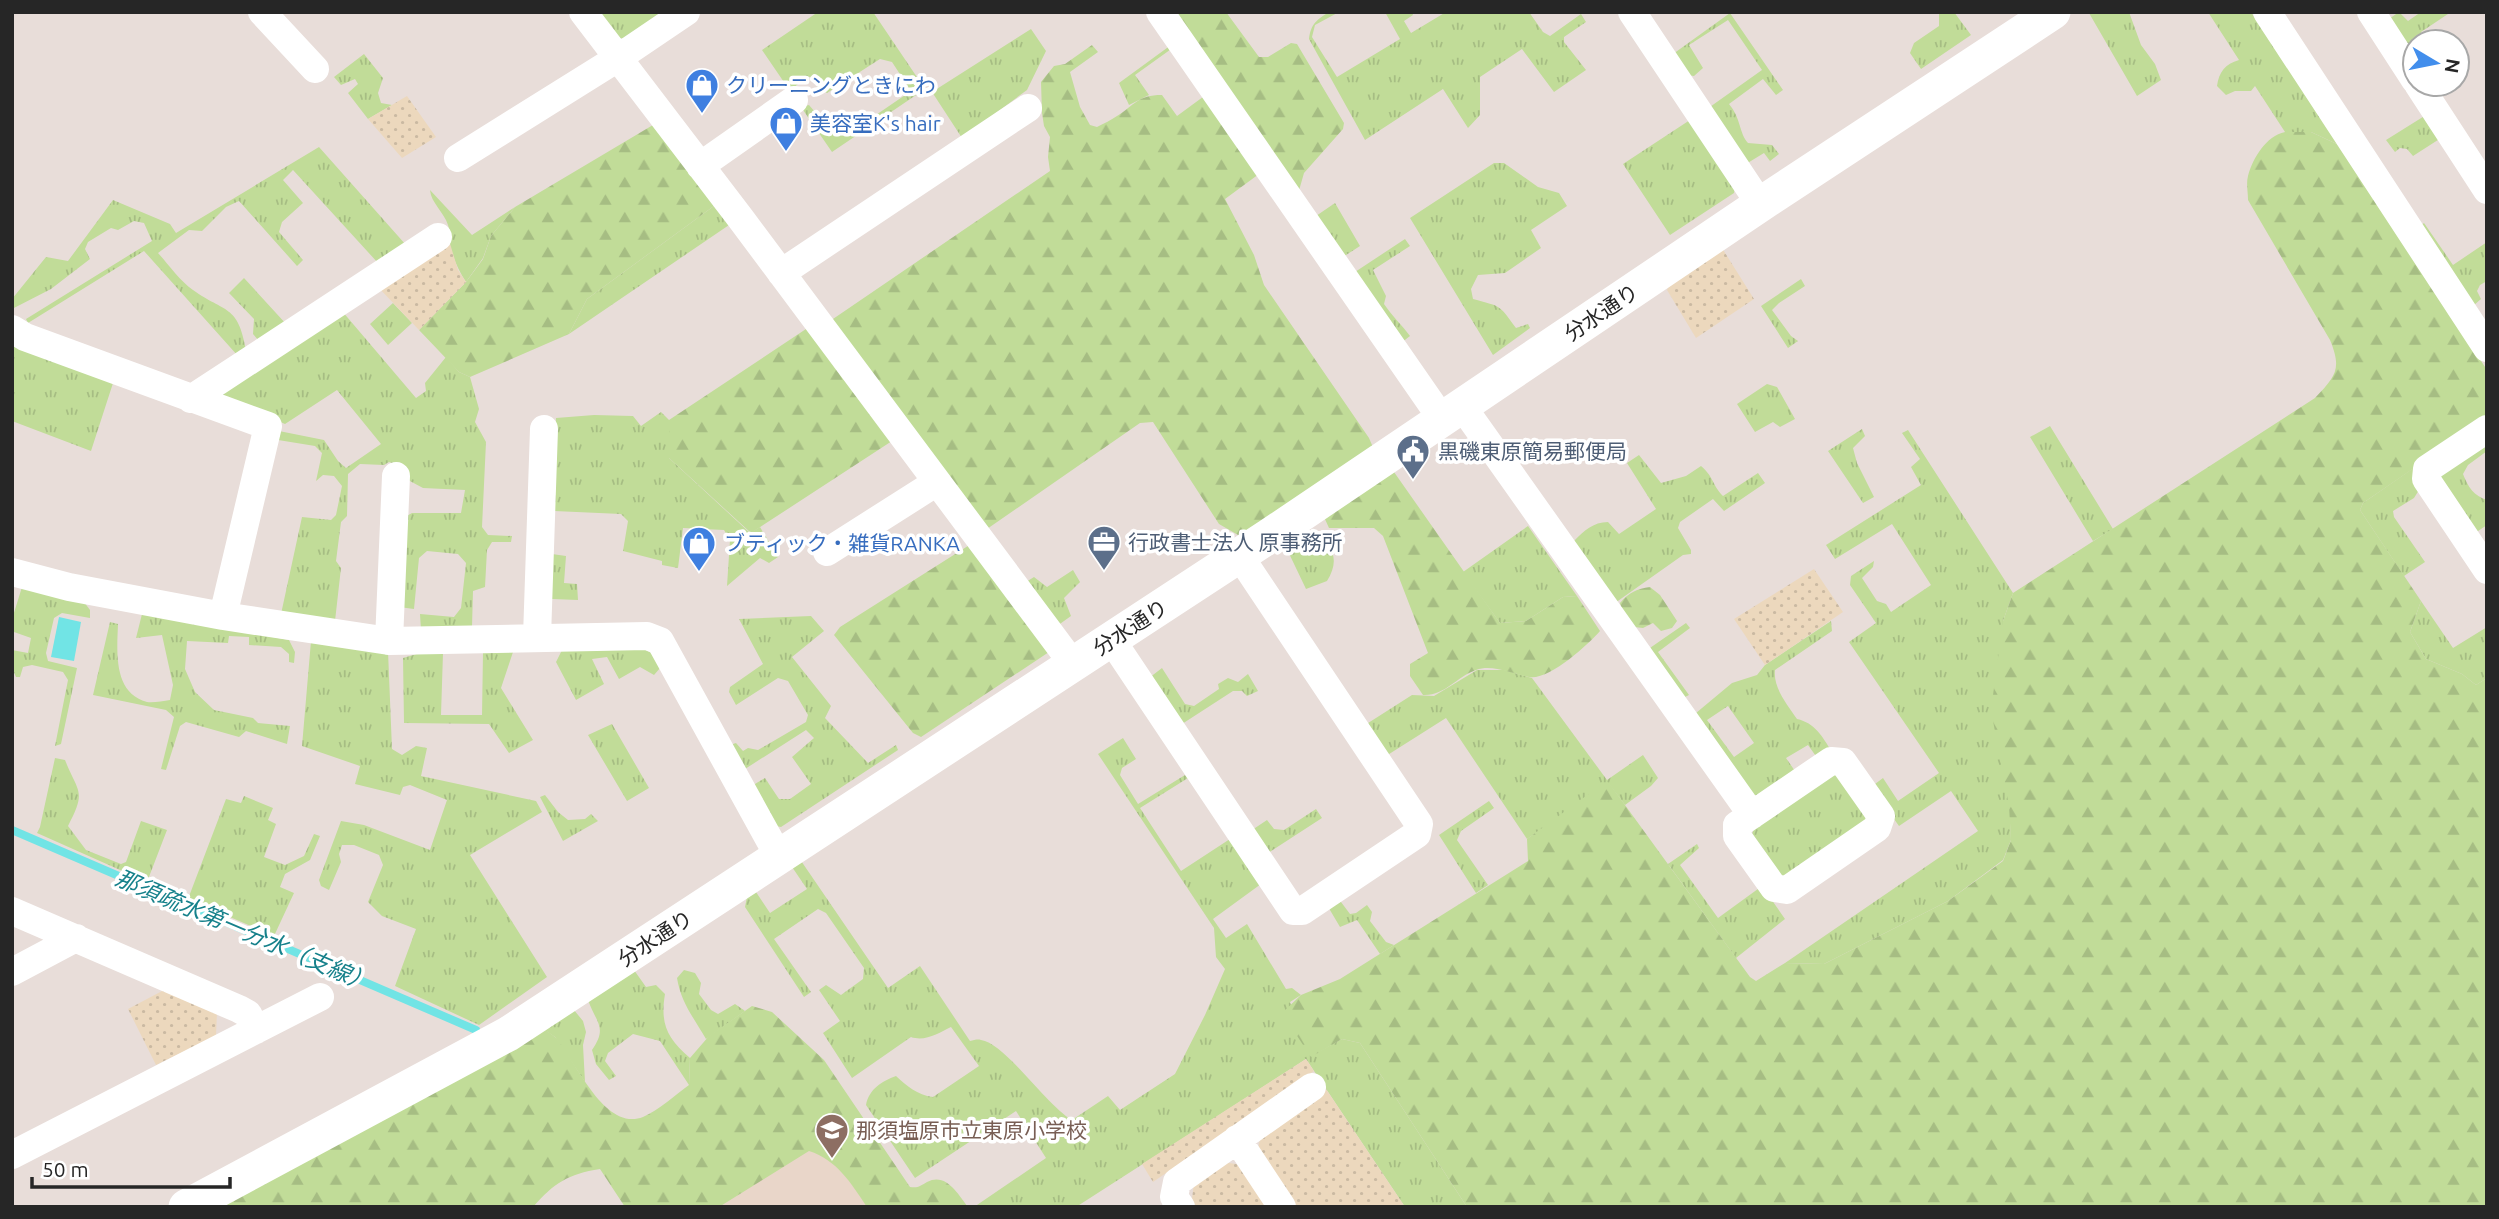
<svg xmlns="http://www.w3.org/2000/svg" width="2499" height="1219" viewBox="0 0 2499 1219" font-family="Ubuntu,'Noto Sans JP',sans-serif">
	<defs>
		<pattern id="grass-tufts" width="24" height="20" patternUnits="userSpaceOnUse" patternTransform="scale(1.75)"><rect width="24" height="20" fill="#c1dc98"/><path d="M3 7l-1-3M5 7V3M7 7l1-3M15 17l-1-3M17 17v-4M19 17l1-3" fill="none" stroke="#a6bd83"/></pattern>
		<pattern id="forest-firs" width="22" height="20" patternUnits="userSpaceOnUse" patternTransform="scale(1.75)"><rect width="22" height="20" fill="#c1dc98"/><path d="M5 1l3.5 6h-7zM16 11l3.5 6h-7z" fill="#a6bd83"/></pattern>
		<pattern id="sand-dots" width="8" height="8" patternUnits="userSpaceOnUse" patternTransform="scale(1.75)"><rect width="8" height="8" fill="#ecd8bd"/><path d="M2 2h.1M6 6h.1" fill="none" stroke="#cab9a2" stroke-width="1.8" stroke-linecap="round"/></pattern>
	</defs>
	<rect width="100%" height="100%" fill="#e8ddd9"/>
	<path fill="#e9d6c9" d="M853 1113 917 1207H707Z"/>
	<path fill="url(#grass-tufts)" fill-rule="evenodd" d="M597 12H669L631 39 617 38Z
		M818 12H873L925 89 832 152 801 107 809 105 833 133 843 129 851 132 911 91 892 62 880 59 827 93 818 88 814 77H806L790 91 762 50Z
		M1329 12H1339L1315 25 1312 37 1337 77 1400 39 1385 12H1412L1413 15 1404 21 1411 33 1446 12H1529L1543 32 1550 36 1581 14 1586 22 1564 37V42L1586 70 1554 92 1522 49 1480 77V115L1468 128 1443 89 1365 140 1309 39C1311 23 1317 20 1329 12Z
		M1939 12H1954L1971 35 1921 69 1910 53 1914 43 1939 26Z
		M2129 12 2141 45 2155 64 2161 80 2137 96 2089 13Z
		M2208 12H2251L2339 145 2311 132H2285L2255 86 2251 91H2235L2226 95 2217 86C2219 72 2225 64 2239 60Z
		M2399 12 2408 21 2421 12H2451L2421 32 2422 42H2415V47L2406 52 2386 21Z
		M1730 13 1783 90 1776 95 1763 79 1729 104C1741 118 1739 133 1748 143L1772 145 1779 154 1770 161 1764 153 1746 164 1707 109 1762 70 1728 20 1689 45 1703 68 1694 76 1687 75 1673 54Z
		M1031 29 1046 51 1027 90 962 138 932 92Z
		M1171 45 1174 47 1135 75 1149 95 1129 105 1119 83Z
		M364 54 383 78 378 93 381 103 392 105 368 119 348 93 358 84 355 79 341 85 334 77Z
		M2426 115 2441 138 2413 156 2407 149 2400 148 2395 152 2386 140Z
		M1693 118 1736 182 1734 193 1670 235 1623 164Z
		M319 147 406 245 378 263 293 170 283 180 303 203 282 222 279 232 303 260 297 266 239 201 226 207 202 231 189 230 158 253C169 265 180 281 193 290 225 313 238 304 246 350L238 356 144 251 28 323 26 319 152 241 144 223 134 221 118 230 111 228 88 242 85 249 90 259 51 289 12 309V299L46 257 68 261 113 200 170 224 176 233Z
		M1494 163H1504L1538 187 1559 193 1567 206 1531 230 1541 248 1505 273 1478 275 1471 289 1473 299C1501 307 1498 303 1516 328L1528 324 1530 328 1493 355 1410 218Z
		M430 190 472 235 515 207 491 236 483 258 466 282C458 270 452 256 449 241 448 235 450 230 448 225 444 212 431 203 430 190Z
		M718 203 732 223 569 334 587 299Z
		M1335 203 1360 246 1343 257 1316 216Z
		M2424 223 2453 265 2487 242V281L2480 285 2477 291 2481 299 2473 306 2419 227Z
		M1405 239 1410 246 1373 270 1386 296 1384 304C1392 316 1402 325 1410 336L1401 343 1355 272Z
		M244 278 287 325 259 341 253 334 254 319 229 293Z
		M1801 279 1805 286 1779 303 1772 310 1791 336 1798 341 1788 348 1761 306Z
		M393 303 412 323 388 345 370 324Z
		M342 311 416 398 426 391 425 383 446 357 459 372 470 377 479 409 475 422 486 442 482 527 488 535 512 536 511 542H492L487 550 485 587 473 591 472 627 421 630 420 614 454 617 461 608 466 563 458 554 427 551 419 558 414 609 399 607 401 519 412 513H461L465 490 423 488 408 480 401 466 389 462 384 465 360 464 348 474 347 516 341 522 336 561 341 568 335 621 281 614 302 517 331 520 336 515 342 486 334 476 323 475 316 481 322 453 315 446 272 439 274 430 324 440 338 461 346 468 381 444 337 390 285 424 219 396Z
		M12 341 114 380 91 451 12 421Z
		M1767 384 1777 387 1795 419 1780 427 1773 422 1755 432 1737 404Z
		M661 412 669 420V458L750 533 760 527 778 557 769 563 760 558 727 586 730 540 724 530 683 528 678 568 662 565V561L623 551 628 521 621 514 554 511 556 418 594 415 633 416 641 426Z
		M2050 426 2113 529 2093 541 2030 437Z
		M1862 429 1865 436 1853 448 1857 463 1874 497 1863 503 1828 451Z
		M1908 430 2013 593 2003 621 2011 840 2003 860 1948 901 1824 964 1785 963 1978 831 1951 791 1899 826 1871 787 1883 778 1898 801 1939 773 1849 642 1876 623 1850 585 1851 576 1874 561 1873 567 1862 578 1877 601 1886 604 1891 612 1931 585 1892 524 1835 559 1826 545 1921 485 1911 467 1920 459 1902 433Z
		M2487 439V451L2468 465 2463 474C2468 487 2474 496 2487 500V525L2472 535 2437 484 2439 471Z
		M1639 455 1661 483 1686 476 1701 466C1714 477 1712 485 1723 496L1758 473 1765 483 1724 511 1713 499 1680 522 1678 528 1691 550V554L1683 555 1615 603 1574 541C1584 531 1593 522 1608 522L1619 534 1656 509 1627 463Z
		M2415 467 2419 490 2414 498 2393 511 2394 517 2425 562 2404 576 2360 510 2363 503Z
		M1528 526 1577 596 1563 597 1526 621 1500 623 1463 572Z
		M1316 535C1335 547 1339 562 1327 581L1306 589 1284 543 1300 537Z
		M552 554 566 556 564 583 577 584 578 600 552 599Z
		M1073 570 1080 582 1064 598 1071 616 1057 626 1026 582 1034 577 1047 587Z
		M22 587 84 602 90 610V618L62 613 54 618 46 653 48 661 77 668 61 744 55 746 68 680 63 672 32 665 23 667 20 677H16L12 668V650L28 653 31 638 14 632 13 616Z
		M2421 601 2453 648 2487 627V678L2476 685 2462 674 2426 659 2410 632Z
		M142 614 289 640 295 652 294 663 289 662V654L281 647 249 645V637L229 636 228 643 187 641 185 669 195 692 214 710 253 718 258 723 290 726 287 744 246 731 239 737 186 722 180 726 166 770 161 769 174 717 166 710 93 695 110 622 118 624C117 652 113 693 147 702 153 703 163 701 170 700L173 685 162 635 136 638Z
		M811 616 824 631 792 657 831 706 825 718 868 763 896 745 898 750 781 827 771 825 750 787 765 778 779 799H790L811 784 792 757 814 738 806 730 745 769 730 745 736 743 743 751 748 748 758 750 806 722 808 715 788 681 778 678 736 705 729 692 730 687 763 664 739 619Z
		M1831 621 1832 631 1775 670C1773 688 1787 704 1797 719 1815 723 1822 736 1832 752L1818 759 1808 745 1786 758 1797 774 1762 796 1754 795 1696 713 1732 683 1757 675 1765 665ZM1728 706 1754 743 1734 757 1707 720Z
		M1686 623 1690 628 1658 652 1689 695 1683 698 1647 650Z
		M311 641 388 651 392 749 402 755 416 746 427 748 421 776 536 801 542 812 470 855 547 977 479 1025 395 986 416 929 382 916 368 902 383 865 379 855 354 845H342L339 854 341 862 329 890 321 886 319 880 341 821 364 825 430 850 447 800 410 785 403 787 400 795 355 784 360 766 302 746Z
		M644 649 655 655 661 667 654 675 640 667 619 679 607 657 592 659 604 684 576 700 556 662 562 650Z
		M483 652H513L501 688 533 740 509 753 489 724 404 723 403 658 420 653H443L441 715H482Z
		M1162 668 1185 704 1194 706 1219 689 1218 684 1228 678 1238 682 1248 674 1258 691 1247 696 1242 691H1233L1182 724 1149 678Z
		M1477 670H1504L1532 678 1607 780 1643 755 1658 778 1651 786 1625 805 1609 784 1527 839 1446 718 1386 756 1365 725 1412 695 1434 696Z
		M612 724 649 788 627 801 588 735Z
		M1123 738 1136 759 1122 768 1120 775 1138 804 1185 775 1188 778 1140 808 1181 871 1233 837 1261 884 1213 919 1226 938 1247 924 1286 989 1292 988 1301 995 1290 1002 1311 1056 1342 1039 1360 1043 1467 1207H1405L1306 1059 1076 1207H974L1046 1158 1016 1111 915 1178 866 1105C869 1089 882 1081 896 1076 907 1086 917 1095 933 1097L979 1066 951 1027C939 1033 925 1042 911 1037L852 1078 823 1033 840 1021 819 990 826 985 841 995 863 979 864 968 826 913 818 909 774 939 811 992 804 997 745 907 750 882 795 852 888 988 920 966 970 1041C974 1040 978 1039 981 1040 1005 1043 1046 1105 1072 1120L1108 1096 1120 1110 1175 1074 1205 1015 1225 969 1216 957 1214 928 1098 754ZM790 864 807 889 770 913 754 889Z
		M55 758 65 760C78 793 87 790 68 826L86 850 121 864 126 862 141 821 167 830 147 882 37 833 40 827Z
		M1832 773 1842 774 1870 813 1866 826 1791 879 1778 878 1751 839 1754 827Z
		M545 795 558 812 568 820 585 819 591 814 598 821 563 841 540 797Z
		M244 796 273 808 268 820 276 824 264 857 285 865 304 856 314 834 320 836 310 860 285 874 280 887 294 893 274 936 188 899 226 799 241 803Z
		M1489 801 1494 808 1461 831 1457 840 1488 885 1476 893 1439 835Z
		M1316 809 1322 818 1268 853 1252 830 1267 820 1274 829 1284 830Z
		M1697 844 1699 848 1680 865 1718 918 1762 886 1785 919 1736 958 1668 864Z
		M1338 898 1350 914 1356 913 1367 905 1372 912 1370 921 1386 942 1394 945 1380 954 1357 920 1340 927 1327 905Z
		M634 970 646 987 656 985 665 994C660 1024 667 1038 690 1058L689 1085 660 1041 633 1034 608 1053 605 1061 616 1076 609 1080 596 1064 592 1050C608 1027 596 1023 588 1000Z
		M684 970 695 973 701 983 699 994 711 1010 718 1014 735 1004 745 1011 706 1039C694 1018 681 1003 677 978Z
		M574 1010 583 1021 586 1032 583 1045 585 1082 555 1037 542 1028Z"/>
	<path fill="url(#forest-firs)" d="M1174 12H1226L1259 57H1268L1291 43 1297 44 1344 123 1343 129 1304 173 1298 194 1259 174 1225 199 1254 255 1264 285 1369 438 1375 452 1245 539 1219 524 1153 422 1140 423 987 529 892 441 751 533 669 458V420L806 329 830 321 1050 171 1048 157 1050 137 1044 126 1042 113 1041 82 1054 66 1065 64 1092 45 1098 52 1070 72 1080 107 1090 125 1097 127C1103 124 1111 120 1117 116 1135 105 1137 95 1162 95L1177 116 1207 94Z
		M658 122 718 203 587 299 569 334 470 377 459 372 419 330 466 282 483 259 491 236 515 207Z
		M2285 132H2311L2339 145 2487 370V418L2363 503 2360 510 2421 601 2410 632 2426 659 2462 674 2476 685 2487 678V1204L2483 1207H1467L1360 1043 1342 1039 1311 1057 1282 1013 1301 995 1340 979 1528 861 1527 839 1590 793 1609 783 1750 977 1756 981 1785 963 1824 964 1948 901 2003 861 2011 840 2009 806 1991 710 2003 621 2013 593 2315 398C2336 376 2342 369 2330 340L2248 200C2248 192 2246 183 2248 176 2253 158 2266 136 2285 132Z
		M1394 472 1500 623 1526 621 1563 597 1577 596 1600 631C1588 645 1548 681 1529 677 1512 674 1493 664 1476 670 1456 677 1445 696 1423 695L1410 676V664L1428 653 1383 536 1374 528H1329L1324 517Z
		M971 544 1049 652 921 737 913 733 834 635 840 627Z
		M1650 587 1660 595 1677 621 1672 628 1661 631 1653 623 1643 628 1634 627 1621 609 1620 603C1629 592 1637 589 1650 587Z
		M752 1006 772 1012 824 1060 910 1187C919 1188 920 1186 927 1182 946 1172 958 1194 968 1207H867C851 1183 837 1160 809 1151L719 1207H625L600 1169C568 1174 554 1183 533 1207H212L542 1028C547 1031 552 1034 556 1038 576 1061 604 1132 643 1117 659 1110 675 1095 689 1085L690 1058 709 1036Z"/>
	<path fill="url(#sand-dots)" d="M407 96 436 137 402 158 368 119Z
		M448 237 458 270 466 282 419 330 377 286Z
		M1722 248 1754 299 1696 338 1667 290 1670 283Z
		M1814 569 1843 612 1765 665 1734 619Z
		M164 990 217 1012 216 1036 156 1065 128 1009Z
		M1306 1059 1314 1071 1153 1182 1142 1164Z
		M1326 1089 1405 1207H1292L1257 1154 1261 1134Z
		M1222 1162 1243 1165 1270 1207H1196L1192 1199 1194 1182Z"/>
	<path fill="#71e4e5" d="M59 617 81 622 74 661 51 657Z"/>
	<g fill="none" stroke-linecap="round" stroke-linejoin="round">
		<path stroke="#71e4e5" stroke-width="8" d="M12 830 476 1030"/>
		<path stroke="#fff" stroke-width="28" d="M262 12 315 69
			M583 12 741 219 1073 664
			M1160 12 1442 419
			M1632 12 1760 204
			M2267 12 2487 348
			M2371 12 2415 80
			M2418 84 2487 190
			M458 158 618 58 686 12
			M700 166 794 100
			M781 273 1028 108
			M12 329 25 337 268 426 223 616
			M191 399 438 237
			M1462 406 1752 815
			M2487 429 2427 469 2426 479 2487 570
			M827 552 937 482
			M12 572 69 587 223 616 389 641 647 636 660 641 779 857
			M537 637 544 429
			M1111 639 1293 911H1302L1417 834 1419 824 1239 555
			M389 641 396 476
			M1831 761 1843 762 1881 816 1877 828 1787 890 1774 888 1737 836V825Z
			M12 911 239 1009 248 1014 256 1030
			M12 972 76 938
			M1237 1139 1282 1207
			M12 1155 320 997
			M1181 1207 1174 1197 1177 1182 1312 1087"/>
		<path stroke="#fff" stroke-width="35" d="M186 1207 508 1034 1269 536 1767 200 2053 12"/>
	</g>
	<defs>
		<symbol id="shop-pin" viewBox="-11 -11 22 30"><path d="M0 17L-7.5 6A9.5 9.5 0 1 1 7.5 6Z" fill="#3f7fe0" stroke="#fff"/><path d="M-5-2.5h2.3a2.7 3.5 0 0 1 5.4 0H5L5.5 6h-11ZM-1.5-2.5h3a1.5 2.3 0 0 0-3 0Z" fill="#fff"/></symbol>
		<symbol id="civic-pin" viewBox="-11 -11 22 30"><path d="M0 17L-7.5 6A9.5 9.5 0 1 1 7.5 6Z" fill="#5c6f8a" stroke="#fff"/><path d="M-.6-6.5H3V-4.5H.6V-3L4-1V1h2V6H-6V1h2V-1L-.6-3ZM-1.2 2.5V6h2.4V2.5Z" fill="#fff"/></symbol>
		<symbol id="office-pin" viewBox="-11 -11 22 30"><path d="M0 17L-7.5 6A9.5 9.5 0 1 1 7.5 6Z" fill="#5c6f8a" stroke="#fff"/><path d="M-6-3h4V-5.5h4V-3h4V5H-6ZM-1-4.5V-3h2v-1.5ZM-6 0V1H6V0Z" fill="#fff"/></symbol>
		<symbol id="school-pin" viewBox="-11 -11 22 30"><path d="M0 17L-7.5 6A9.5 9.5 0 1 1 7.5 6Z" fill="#8d6e63" stroke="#fff"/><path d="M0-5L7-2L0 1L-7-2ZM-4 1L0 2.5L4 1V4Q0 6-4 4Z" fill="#fff"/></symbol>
	</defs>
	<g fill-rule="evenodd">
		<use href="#shop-pin" x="683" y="66" width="38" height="52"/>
		<use href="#shop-pin" x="767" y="104" width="38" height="52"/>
		<use href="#civic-pin" x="1394" y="432" width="38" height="52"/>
		<use href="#office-pin" x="1085" y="523" width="38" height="52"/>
		<use href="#shop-pin" x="680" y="524" width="38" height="52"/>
		<use href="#school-pin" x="813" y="1111" width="38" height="52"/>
	</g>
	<g text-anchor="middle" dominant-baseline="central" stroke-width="7" stroke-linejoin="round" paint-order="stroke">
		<g font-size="21" fill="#366cbe" stroke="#fff" text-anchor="start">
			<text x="726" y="85">クリーニングときにわ</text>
			<text x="810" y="123">美容室K's hair</text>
			<text x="724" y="543">ブティック・雑貨RANKA</text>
		</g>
		<g font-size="21" fill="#262626" stroke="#fff">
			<text transform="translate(1601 312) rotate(-34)">分水通り</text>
			<text transform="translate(1130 627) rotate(-33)">分水通り</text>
			<text transform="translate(655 938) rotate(-33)">分水通り</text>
		</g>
		<g font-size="21" fill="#4e5e75" stroke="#fff" text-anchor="start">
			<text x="1438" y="451">黒磯東原簡易郵便局</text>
			<text x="1128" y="542">行政書士法人 原事務所</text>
		</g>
		<g font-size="21" fill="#785e54" stroke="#fff" text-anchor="start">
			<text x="856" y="1130">那須塩原市立東原小学校</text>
		</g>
		<g font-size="23" font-style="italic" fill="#16818b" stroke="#fff">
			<text transform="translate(244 930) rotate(23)">那須疏水第一分水（支線）</text>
		</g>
	</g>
	<rect width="2499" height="1219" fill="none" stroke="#262626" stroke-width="28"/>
	<g transform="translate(2436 63) rotate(100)"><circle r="33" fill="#ffffff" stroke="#a8a8a8" stroke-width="2"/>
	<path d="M0-5L12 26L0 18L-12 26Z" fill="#428eec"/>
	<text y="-10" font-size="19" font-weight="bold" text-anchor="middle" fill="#262626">N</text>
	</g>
	<path d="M32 1177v10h198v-10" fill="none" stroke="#262626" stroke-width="3.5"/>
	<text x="42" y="1177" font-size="21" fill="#262626" stroke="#ffffff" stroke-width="5" paint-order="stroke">50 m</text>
</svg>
